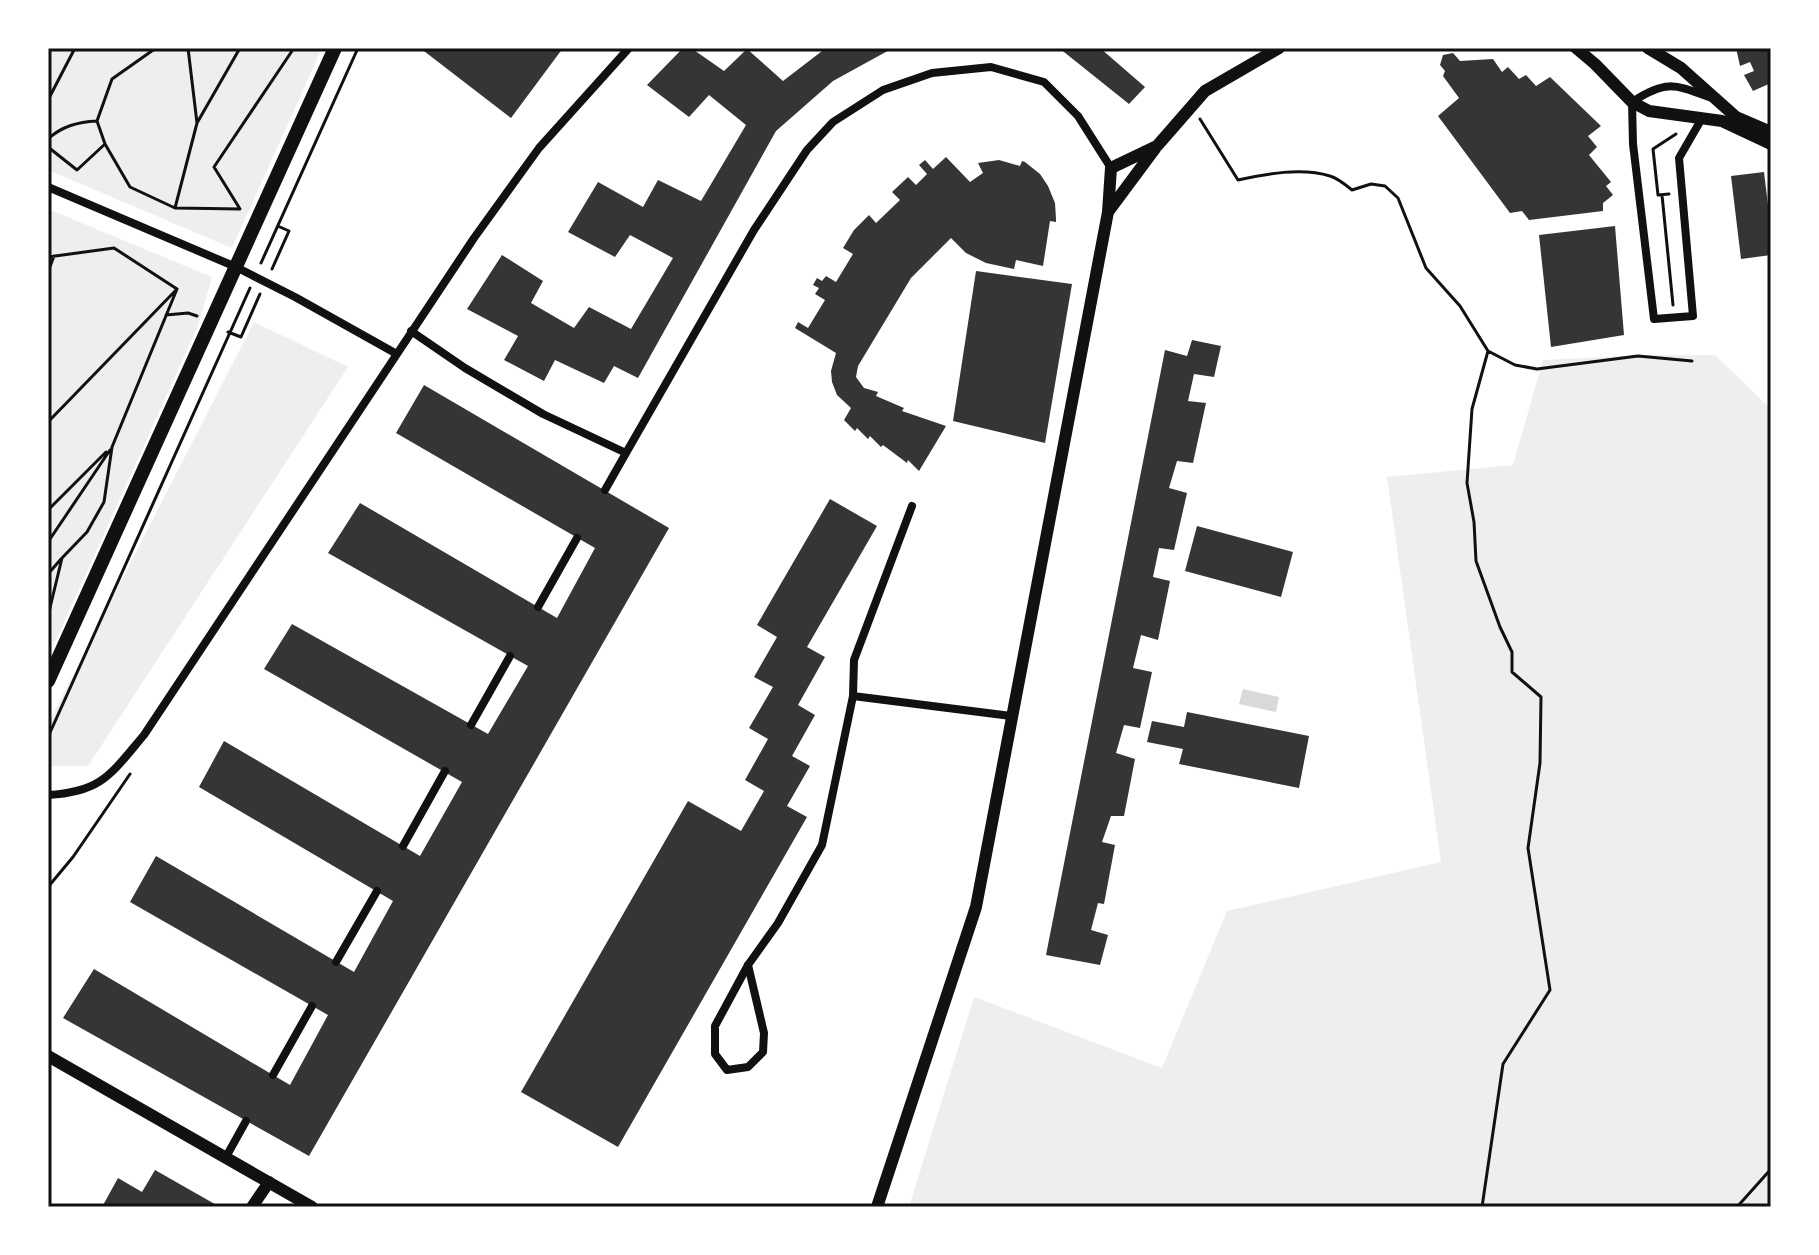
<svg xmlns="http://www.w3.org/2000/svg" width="1819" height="1255" viewBox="0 0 1819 1255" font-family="'Times New Roman',serif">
	<rect width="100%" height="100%" fill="#fff"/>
	<path fill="#eee" d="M49 48H322L232 248 48 170Z
		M48 209 212 277 198 326 48 658Z
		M254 322 348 367 88 766H48V724Z
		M1643 355H1715L1771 409V1207H909L974 997 1162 1068 1227 911 1441 862 1387 477 1513 465 1543 360Z"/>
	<path fill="#d9d9d9" d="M1243 689 1279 697 1276 712 1239 704Z"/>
	<path fill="#353535" d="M420 48H563L511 118Z
		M683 48H691L724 71 747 49 783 81 826 48H893L833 81 776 131 638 378 614 366 604 383 555 360 544 381 504 360 518 336 467 309 502 255 543 281 531 303 574 328 589 307 631 329 673 258 630 235 615 257 568 232 598 182 643 207 658 180 701 201 746 125 709 95 689 117 647 85Z
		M1059 48H1100L1145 87 1129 104Z
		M1736 48H1771V83L1753 91 1744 75 1754 71 1750 62 1740 66Z
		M1453 53 1460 61 1493 59 1502 72 1508 67 1519 79 1526 75 1536 86 1550 77 1601 126 1588 136 1597 147 1589 155 1611 182 1606 186 1613 195 1603 203V211L1529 220 1522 211 1510 213 1438 116 1459 98 1443 76 1445 71 1440 65 1443 55Z
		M946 157 970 182 983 173 978 163 999 160 1020 166 1022 161 1025 162 1040 174 1048 186 1055 203 1056 219V222L1050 221 1043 266 1016 260 1014 269 986 263 966 253 951 238 911 278 858 366 856 377 864 388 878 392 876 396 904 408 902 411 946 426 919 471 908 460 907 463 883 445 881 447 870 436 868 439 857 428 855 431 844 420 851 408 837 395 832 382 831 371 836 353 795 328 798 322 808 328 825 300 815 294 819 288 813 285 817 278 822 281 826 276 836 282 853 254 843 248 854 230 869 215 876 223 900 200 892 192 908 177 916 185 927 174 919 165 925 160 933 169Z
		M1764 172 1771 230V255L1741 259 1731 176Z
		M1615 226 1624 335 1551 347 1539 235Z
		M976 271 1072 284 1045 443 953 421Z
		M1192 340 1221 346 1214 377 1194 374 1188 401 1206 403 1193 463 1177 461 1169 488 1187 493 1174 550 1159 548 1153 577 1170 581 1158 640 1141 635 1133 668 1152 672 1140 728 1124 725 1116 753 1135 759 1124 816H1111L1102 842 1115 845 1104 904 1098 903 1091 930 1108 935 1100 965 1046 955 1165 350 1187 356Z
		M424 385 669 528 309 1156 63 1018 94 969 290 1085 328 1015 130 902 156 856 354 972 393 901 199 787 224 741 420 856 462 782 264 669 292 624 488 734 528 666 328 553 360 503 557 618 595 548 396 433Z
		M830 499 877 526 807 647 825 657 798 705 815 715 792 756 810 766 787 806 807 817 618 1147 521 1092 688 801 741 831 764 791 745 780 768 739 749 728 773 687 754 677 777 637 757 625Z
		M1197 526 1293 552 1281 597 1185 571Z
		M1187 712 1309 736 1299 788 1179 764 1183 749 1147 742 1152 721 1184 727Z
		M155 1170 220 1207H102L118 1178 142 1192Z"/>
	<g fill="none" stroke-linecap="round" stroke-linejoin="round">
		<path stroke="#111" stroke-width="3" d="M156 48 112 79 97 121 105 144 130 187 175 208 197 123 240 48
			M188 48 197 123
			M48 100 75 48
			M1200 119 1238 180C1266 174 1301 167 1330 176 1337 178 1346 185 1352 190L1371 184 1385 186 1398 198 1426 268 1460 306 1488 351 1515 365 1537 369 1638 356 1692 361
			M48 139C62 126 78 122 97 121
			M48 147 77 170 105 144
			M1669 194 1658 195 1653 149 1676 134
			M1662 195 1673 305
			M176 208 240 209 214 167 294 48
			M48 257 114 248 177 289 48 422
			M261 263 358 48
			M272 269 289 231 280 227
			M48 272 54 256
			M166 315 188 313 197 316
			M228 332 241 337 260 294
			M48 510 106 452
			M48 542 110 450
			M48 574 61 559
			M48 616 62 558 87 532 104 502 112 447 177 289
			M48 737 250 288
			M48 887 73 857 130 774
			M1482 1207 1503 1064 1550 990 1528 848 1540 763 1541 697 1512 672V652L1500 627 1476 561 1474 522 1467 483 1472 409 1488 351
			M1737 1207 1771 1169"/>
		<path stroke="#111" stroke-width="8" d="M1701 120 1679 158 1693 316 1654 319 1633 144 1632 102C1665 80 1674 84 1709 97
			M48 187 236 267 295 297 395 353
			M411 331 465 368 543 414 626 453 754 230 807 150 833 122 883 90 932 73 991 67 1044 82 1078 116 1111 168
			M605 490 626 453
			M538 607 577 538
			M853 696 1011 716
			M471 725 510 656
			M48 795C102 792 111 774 144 735L474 238 539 148 629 48
			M403 846 445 771
			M336 962 377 891
			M748 965 764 1033 763 1052 748 1067 727 1070 715 1054V1026L748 965 778 923 822 845 853 696 854 660 912 506
			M273 1075 312 1006
			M226 1157 246 1121"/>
		<path stroke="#111" stroke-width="12" d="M1576 48 1595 64 1632 102 1649 111 1722 121 1771 144
			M1648 48 1681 68 1736 117 1771 132
			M1108 212 1157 146 1205 91 1279 48
			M48 1056 312 1207
			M252 1207 269 1182
			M877 1207 976 907 1108 212 1111 168 1157 146"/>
		<path stroke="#111" stroke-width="14" d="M48 681 335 48"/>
	</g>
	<rect width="1819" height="1255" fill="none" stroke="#ffffff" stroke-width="100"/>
	<rect x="50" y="50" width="1719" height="1155" fill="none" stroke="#111" stroke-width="3"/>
</svg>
